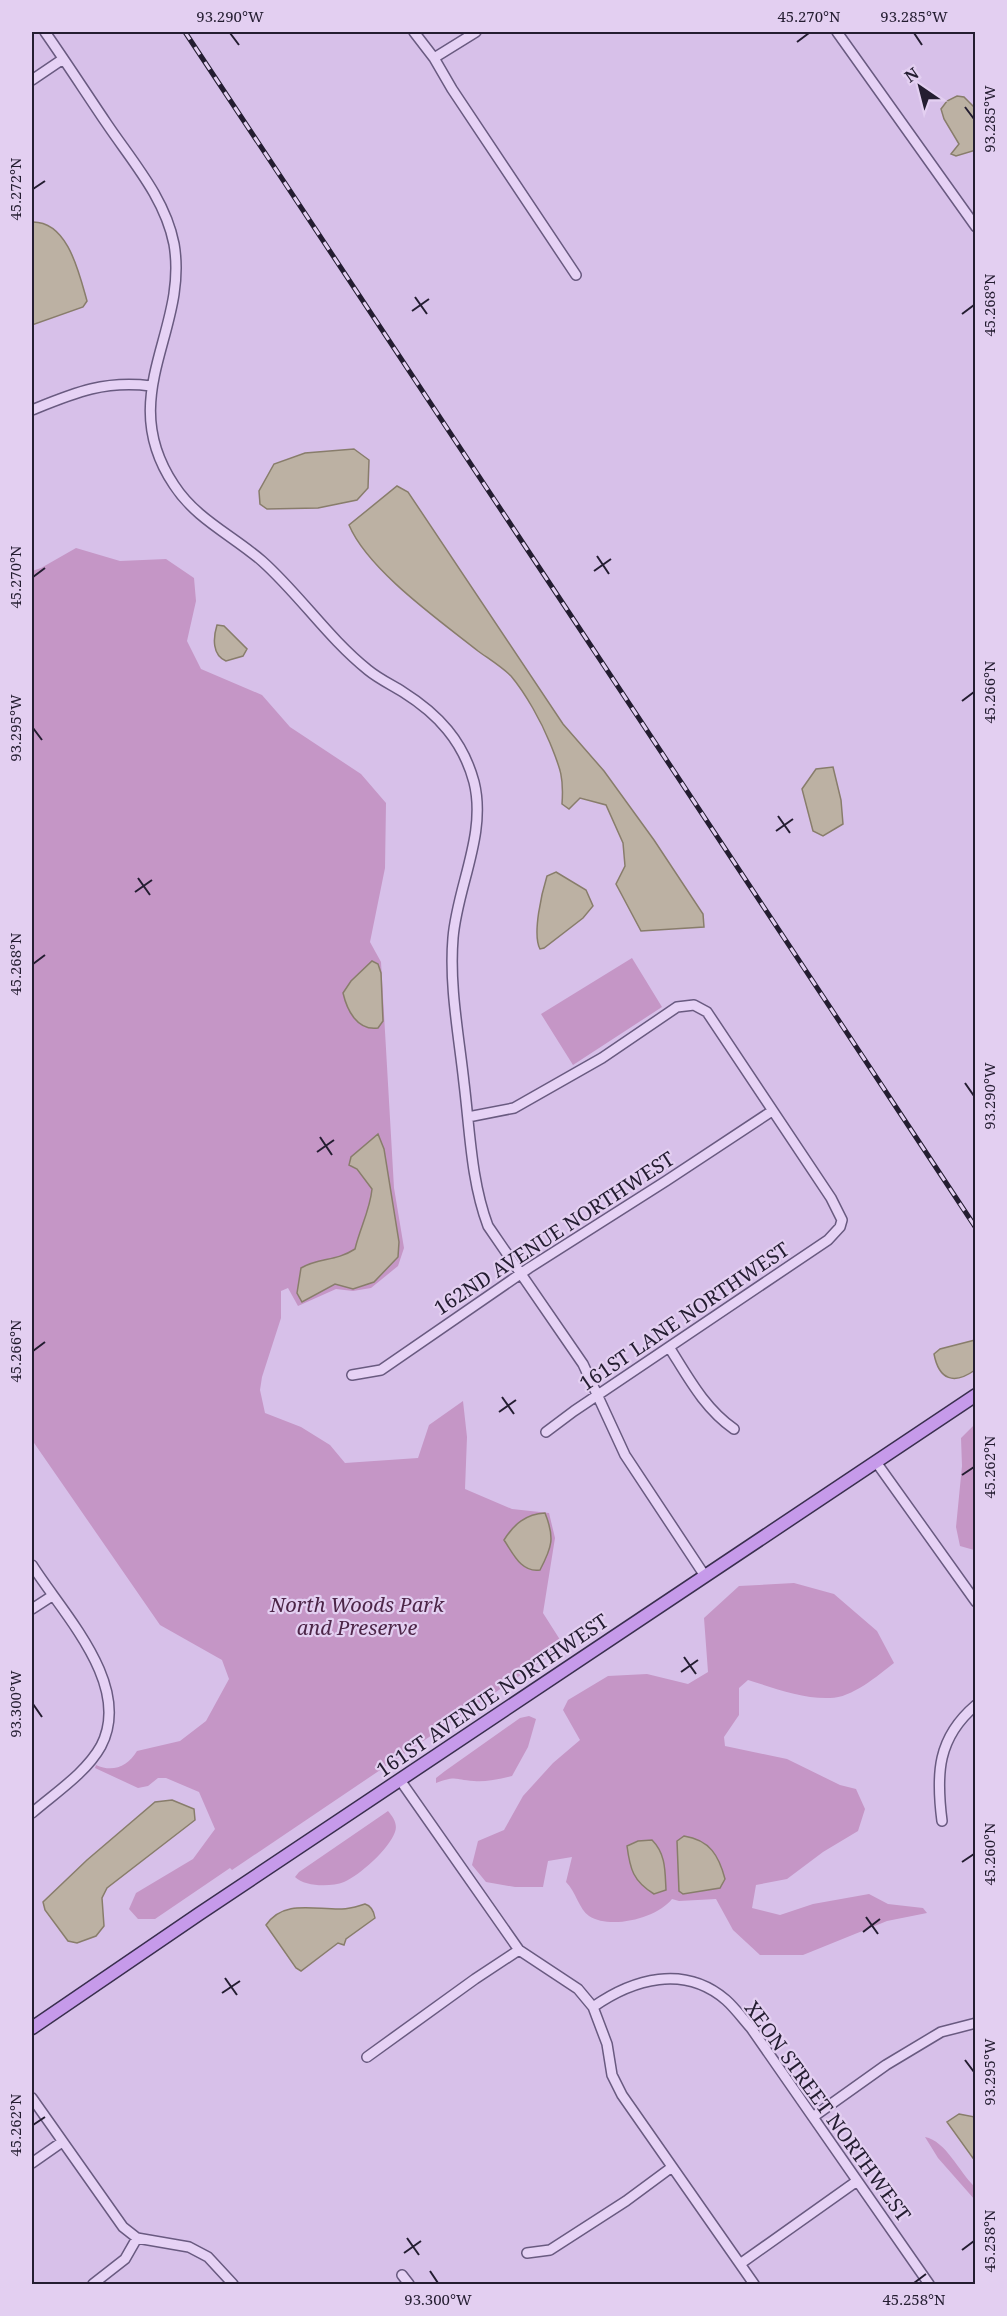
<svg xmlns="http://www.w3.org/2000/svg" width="1007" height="2316" viewBox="0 0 1007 2316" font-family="'Noto Serif',serif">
	<rect width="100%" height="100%" fill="#d7c0e9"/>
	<path fill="#c596c6" d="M76 548 120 561 166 559 194 578 196 601 187 641 201 669 262 695 290 727 361 774 386 803 385 868 370 942 381 962 394 1188 404 1248 398 1266 371 1288 353 1291 336 1289 298 1306 288 1288 281 1291V1318L262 1377 260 1390 265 1413 301 1427 330 1445 345 1463 418 1458 429 1425 463 1401 467 1437 465 1489 512 1509 549 1513 555 1538 543 1613 564 1646 232 1870 230 1868 155 1919H138L129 1909 136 1893 193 1859 215 1829 199 1792 166 1778H158L148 1786 138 1788 95 1768 96 1765C113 1773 128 1766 137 1751L180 1741 206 1721 229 1679 222 1660 160 1625 32 1440V571L41 568Z
		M632 958 662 1007 573 1065 541 1014Z
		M975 1424 976 1550H974L960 1546 956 1527 962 1466 961 1438Z
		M794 1583 834 1594 877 1631 894 1663C877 1676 852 1698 830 1698 802 1699 774 1688 748 1680L739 1688V1715L724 1737 725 1746 787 1759 840 1785 856 1789 865 1809 858 1831 823 1852 787 1879 756 1885 752 1908 780 1915 813 1904 869 1894 888 1904 923 1908 927 1913 887 1921 803 1955H760L733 1930 716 1899 679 1901 672 1899C657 1918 611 1930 589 1916 579 1909 576 1892 566 1882L572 1857 548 1861 543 1887H515L486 1882 472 1865 478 1841 504 1830 523 1796 553 1763 580 1740 563 1710 568 1700 608 1676 647 1674 688 1684 708 1672 704 1618 739 1586Z
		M529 1716 536 1719 528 1747 512 1776C499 1779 487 1782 474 1781 454 1780 458 1775 436 1783V1778L445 1771 520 1718Z
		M388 1811C393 1817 398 1824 395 1832 389 1849 360 1875 344 1882 331 1887 305 1887 295 1877L299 1872Z
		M925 2137C946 2141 959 2172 975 2187V2200L938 2158Z"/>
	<path fill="#bcb1a3" stroke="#887d6b" stroke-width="1.5" d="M957 96 964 97 975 108 976 150 956 156 951 154 959 144 944 119 941 109 947 101Z
		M32 222C68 221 79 273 87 301L83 307 32 325Z
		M354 449 369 460 368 488 357 500 318 508 267 509 260 504 259 491 274 464 305 453Z
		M397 486 408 492 563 724 604 771 654 840 703 914 704 927 641 931 616 884 625 866 623 843 606 805 580 798 569 809 562 804C564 776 560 768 550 743 541 721 526 694 511 676 502 667 489 659 478 651 439 620 368 570 349 525Z
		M217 625 224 626 247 649 243 656 226 661C212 655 213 638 217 625Z
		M833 767 841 800 843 824 823 836 813 831 802 789 816 769Z
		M556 872 586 890 593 906 583 918 544 948 540 949C532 934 542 892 547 876Z
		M372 961 378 964 381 973 383 1021 378 1028C357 1031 347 1010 343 993L351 981Z
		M378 1134 384 1149 399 1242 398 1257 374 1282 353 1289 335 1284 302 1302 297 1293 301 1268C320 1257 335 1262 355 1249 360 1228 370 1210 372 1189L357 1169 349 1165 351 1157Z
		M975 1340V1370C954 1385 939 1380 934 1354L940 1349Z
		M545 1513C555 1538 552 1547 540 1570 521 1573 513 1553 504 1540 514 1524 526 1514 545 1513Z
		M172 1800 194 1809 195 1820 107 1888 102 1898 104 1926 96 1936 77 1943 68 1941 45 1910 43 1902 87 1860 155 1802Z
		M684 1836C710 1840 719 1856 725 1879L720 1888 683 1894 679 1891 677 1841Z
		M652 1840C666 1854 665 1871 666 1890L654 1894C633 1881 630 1869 627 1846L638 1841Z
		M365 1904C372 1906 374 1912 375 1918L346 1939 344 1945 338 1943 301 1971 296 1968 266 1925C284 1899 315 1910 342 1909 350 1909 358 1906 365 1904Z
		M959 2114 975 2117V2161L947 2122Z"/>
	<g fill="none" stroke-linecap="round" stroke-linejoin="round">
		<defs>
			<path id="minor" d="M45 32C66 62 86 93 107 124 132 161 165 198 174 244 189 331 114 395 174 485 196 519 232 535 262 561 300 595 328 638 368 670 379 679 392 685 403 692 438 714 463 741 474 782 487 834 457 887 453 938 449 986 459 1036 464 1083 470 1131 471 1181 488 1226L583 1364 625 1455 705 1576
				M414 32 434 58 452 89 576 275
				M837 32 976 227
				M434 58 476 32
				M32 80 63 59
				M32 410C74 393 104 380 151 386
				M468 1117 514 1108 602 1058 677 1007 694 1005 707 1012 831 1198 842 1220 840 1227 828 1240 574 1411 546 1432
				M669 1347C688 1377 704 1408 734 1429
				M352 1375 381 1370 529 1268 666 1181 772 1111
				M876 1462 976 1602
				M32 1565C63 1614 133 1685 101 1746 86 1773 55 1793 32 1813
				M32 1609 52 1596
				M400 1780 519 1950 578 1989 593 2007C633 1979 684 1964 726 2000 735 2008 743 2019 751 2028L929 2284
				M942 1821C936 1774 937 1738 976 1705
				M593 2007 607 2044 612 2075 622 2095 754 2284
				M367 2057 475 1979 519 1950
				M32 2098 123 2227 137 2238 189 2247 208 2257 233 2284
				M813 2117 886 2065 941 2032 976 2023
				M32 2163 62 2142
				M527 2253 550 2250 626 2201 672 2167
				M740 2264 857 2181
				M402 2275 409 2284
				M93 2284 125 2259 137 2238"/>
			<path id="major" d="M32 2028 199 1914 976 1395"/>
		</defs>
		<use href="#minor" stroke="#695a80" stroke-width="12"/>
		<use href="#major" stroke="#392e4e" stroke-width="15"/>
		<use href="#minor" stroke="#e6d2f5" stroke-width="9"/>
		<use href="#major" stroke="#c69aea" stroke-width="12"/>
		<defs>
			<path id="rail" d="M185 32 976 1228"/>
		</defs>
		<use href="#rail" stroke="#241d31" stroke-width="5"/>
		<use href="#rail" stroke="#e3cff1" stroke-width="3" stroke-dasharray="9" stroke-linecap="butt"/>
	</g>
	<path fill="none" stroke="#241d31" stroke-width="2" d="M230 33 239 45M914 33 922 45M797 42 809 33M965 107 974 119M33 189 45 181M415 297 427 314M412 311 429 299M962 314 974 305M597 556 609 574M594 571 611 559M33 577 45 568M962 701 974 692M33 728 42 740M778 816 790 833M776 831 793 819M138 878 150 895M135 892 152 880M33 964 45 955M965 1083 974 1096M320 1137 332 1155M317 1152 334 1140M33 1351 45 1342M502 1397 514 1414M499 1412 516 1400M962 1475 974 1467M684 1657 696 1674M681 1672 698 1660M33 1704 42 1717M962 1862 974 1854M866 1917 878 1934M863 1932 880 1919M225 1978 237 1995M222 1993 240 1981M965 2060 974 2072M33 2125 45 2117M407 2238 419 2255M962 2250 974 2241M404 2253 421 2241M430 2271 438 2283M914 2283 926 2274"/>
	<g text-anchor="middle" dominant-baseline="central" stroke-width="4.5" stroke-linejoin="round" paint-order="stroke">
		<g font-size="20" fill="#241d31" stroke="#e3cff1">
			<text transform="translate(554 1233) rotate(-33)">162ND AVENUE NORTHWEST</text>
			<text transform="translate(684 1316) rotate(-34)">161ST LANE NORTHWEST</text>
			<text transform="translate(492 1695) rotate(-34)">161ST AVENUE NORTHWEST</text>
			<text transform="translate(828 2111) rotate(54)">XEON STREET NORTHWEST</text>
		</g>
		<g font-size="20" font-style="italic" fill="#4c2547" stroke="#e3cff1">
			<text x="357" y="1604">North Woods Park<tspan x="357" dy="23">and Preserve</tspan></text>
		</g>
	</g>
	<rect width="1007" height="2316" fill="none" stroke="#e3cff1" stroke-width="66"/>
	<g transform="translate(920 87) rotate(325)" stroke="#e3cff1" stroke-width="4.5" paint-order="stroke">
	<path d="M0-4.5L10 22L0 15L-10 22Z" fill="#241d31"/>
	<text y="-9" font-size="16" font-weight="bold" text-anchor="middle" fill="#241d31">N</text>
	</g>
	<rect x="33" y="33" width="941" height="2250" fill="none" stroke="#241d31" stroke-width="2"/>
	<g font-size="15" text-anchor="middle" fill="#241d31">
		<text x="230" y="22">93.290°W</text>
		<text x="809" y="22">45.270°N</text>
		<text x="914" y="22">93.285°W</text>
		<text transform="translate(990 119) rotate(-90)" y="5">93.285°W</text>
		<text transform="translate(16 189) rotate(-90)" y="5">45.272°N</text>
		<text transform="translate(990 305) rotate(-90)" y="5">45.268°N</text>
		<text transform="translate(16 577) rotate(-90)" y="5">45.270°N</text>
		<text transform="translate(990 692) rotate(-90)" y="5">45.266°N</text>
		<text transform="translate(16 728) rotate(-90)" y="5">93.295°W</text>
		<text transform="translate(16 964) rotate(-90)" y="5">45.268°N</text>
		<text transform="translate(990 1096) rotate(-90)" y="5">93.290°W</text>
		<text transform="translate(16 1351) rotate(-90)" y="5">45.266°N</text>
		<text transform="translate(990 1467) rotate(-90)" y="5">45.262°N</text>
		<text transform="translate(16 1704) rotate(-90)" y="5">93.300°W</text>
		<text transform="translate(990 1854) rotate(-90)" y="5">45.260°N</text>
		<text transform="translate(990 2072) rotate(-90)" y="5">93.295°W</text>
		<text transform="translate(16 2125) rotate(-90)" y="5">45.262°N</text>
		<text transform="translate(990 2241) rotate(-90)" y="5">45.258°N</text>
		<text x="438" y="2305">93.300°W</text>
		<text x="914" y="2305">45.258°N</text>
	</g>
</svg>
